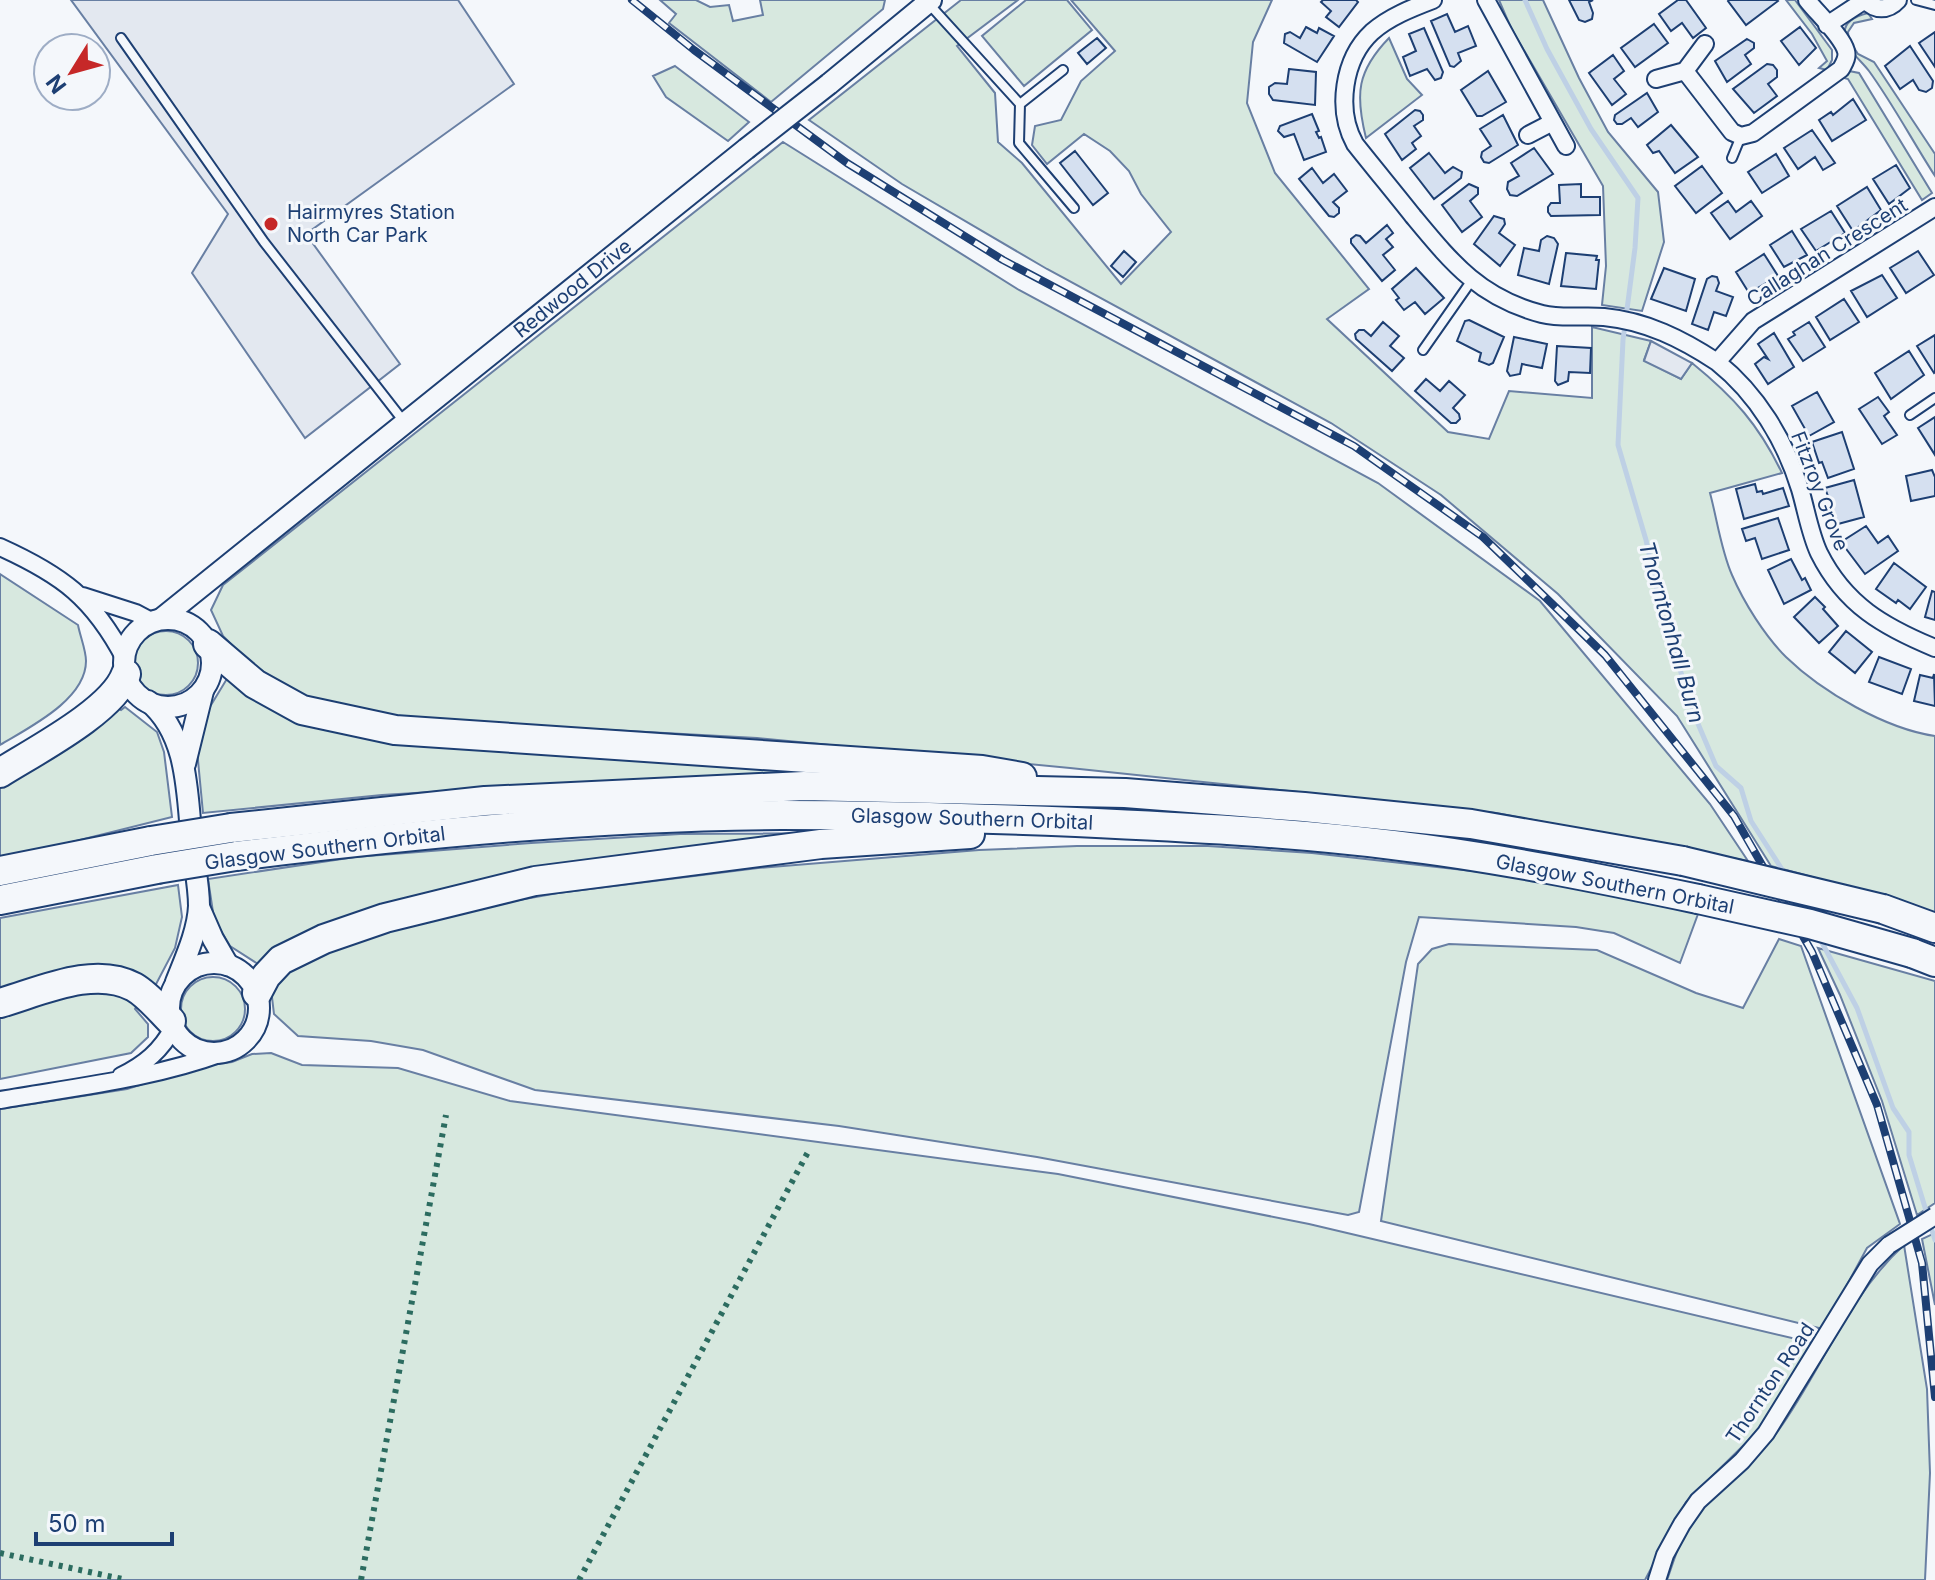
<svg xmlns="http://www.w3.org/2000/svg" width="1935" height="1580" viewBox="0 0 1935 1580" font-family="Inter,sans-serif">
	<rect width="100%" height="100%" fill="#f4f7fb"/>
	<path fill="#d7e8df" stroke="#687fa3" stroke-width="2" d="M660 0H696L710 7 729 5 733 21 763 15 760 0H885L883 9 771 102 669 23 676 14Z
		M961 0H1018L957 46 995 93 998 142 1022 163 1121 284 1171 232 1141 194 1129 171 1110 151 1084 134 1047 164 1032 145 1035 126 1061 120 1081 81 1115 51 1071 0H1272L1253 42 1247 103 1275 173 1369 289 1327 319 1448 432 1489 439 1509 391 1592 398V327L1651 341 1644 360 1681 379 1692 363C1734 397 1759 425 1782 473L1710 493C1717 519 1721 550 1732 575 1744 603 1765 636 1786 657 1822 692 1886 729 1935 736V914L1901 901 1771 866 1677 716 1558 594 1441 495 1331 423 1047 269 902 184 809 120Z
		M1026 0H1067L1092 30 1024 86 982 36Z
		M1499 0H1543L1579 78 1608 132 1658 192 1664 242 1642 311 1602 305 1606 266 1603 186 1511 28Z
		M1786 0H1795L1832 50V60L1827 70 1819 68 1827 61 1812 34Z
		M1868 13 1872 19 1854 23 1848 32 1849 40 1858 54 1874 62 1935 154V176C1913 142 1893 104 1869 71 1860 59 1848 52 1845 36 1842 22 1856 16 1868 13Z
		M1389 38 1407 79 1422 95 1366 138C1355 94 1357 71 1389 38Z
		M675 66 749 122 728 141 666 97 653 76Z
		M1849 71 1859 73 1932 193 1922 200 1848 79 1844 78Z
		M783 142 1019 290 1378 483 1540 601 1710 804 1748 861 1496 813 1070 768 757 738 428 720 351 711 289 691 245 658 223 636 211 610 223 585Z
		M0 574 78 625C80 636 86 650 86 661 86 700 28 728 0 745Z
		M134 663a32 32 0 1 1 64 0a32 32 0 1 1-64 0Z
		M228 677 277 706 859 774 611 781 382 795 203 813 197 750 208 710Z
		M125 707 157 732 164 752 172 817 0 860V782L117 708 121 710Z
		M858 833 658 856 276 949 258 964 230 946 214 919 208 879 355 857 531 843 680 834Z
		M1077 846H1208L1312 853 1570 882 1698 914 1680 963 1614 933 1576 927 1419 917 1406 962 1359 1212 1348 1215 1037 1157 839 1126 535 1090 423 1050 371 1041 298 1036 274 1014 271 989 273 980 311 956 394 930 486 906 558 893 758 868 979 850Z
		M178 885 182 917 175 948 154 988 0 994V918Z
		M1779 939 1801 946 1900 1224 1867 1248 1823 1329 1381 1221 1418 964 1432 949 1449 944 1597 950 1696 993 1743 1008Z
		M1818 948 1935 981V1203L1917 1215 1882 1101 1840 995Z
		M181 1009a32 32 0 1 1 64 0a32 32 0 1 1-64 0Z
		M103 987 138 1004 135 1009 148 1024V1037L131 1053 0 1079V1018L79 989Z
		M271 1053 302 1065 398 1068 510 1101 1058 1174 1309 1224 1813 1343 1763 1426 1686 1502 1645 1580H0V1109L127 1089 197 1067 232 1062 252 1054Z
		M1935 1233V1305L1922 1239Z
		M1904 1245 1927 1389 1930 1473 1925 1580H1667C1675 1557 1682 1533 1697 1514 1721 1484 1755 1463 1778 1431 1822 1370 1848 1296 1904 1245Z"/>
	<path fill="#e3e8f0" stroke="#687fa3" stroke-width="2" d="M71 0H458L514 84 306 234 400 364 305 438 192 273 228 214Z
		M1651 341 1692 363 1681 379 1644 361Z"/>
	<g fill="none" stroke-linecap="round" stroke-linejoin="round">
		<path stroke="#bed0e5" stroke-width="5" d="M1525 0 1547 49 1591 129 1638 198 1635 248 1623 340 1618 445 1646 540 1662 614 1696 719 1716 766 1741 788 1751 821 1785 874
			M1820 939 1857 1008 1893 1108 1909 1132V1155L1935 1240"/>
	</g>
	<path fill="#d5e0f0" stroke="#1d3f73" stroke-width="2" d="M1323 0H1356L1358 2 1339 27 1326 17 1331 11 1321 2Z
		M1569 0H1593L1589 2 1593 13 1592 19 1585 22 1579 20Z
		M1678 0H1686L1706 28 1693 38 1682 23 1671 31 1659 14Z
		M1729 0H1777L1778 1 1746 25 1728 1Z
		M1447 14 1455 32 1468 26 1476 46 1458 53 1461 61 1454 67 1450 66 1431 21Z
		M1654 24 1668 43 1635 67 1621 48Z
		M1306 27 1317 33 1319 28 1334 36 1317 62 1284 43 1285 34 1290 32 1300 38Z
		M1800 27 1816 48 1799 65 1781 41Z
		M1424 28 1443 72 1441 78 1435 80 1427 69 1410 76 1403 57 1416 51 1409 34Z
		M1935 32V67L1919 43Z
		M1097 38 1106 48 1087 64 1078 53Z
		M1747 39 1754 43V48L1745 55 1751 64 1727 82 1715 61Z
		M1910 46 1933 81 1932 88 1926 92 1919 90 1913 80 1900 89 1885 66Z
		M1613 55 1624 71 1614 79 1626 94 1612 105 1589 73Z
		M1767 64 1773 65 1777 70V77L1768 84 1777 96 1754 113 1733 89Z
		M1289 69 1316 72 1315 105 1273 100 1269 94V87L1275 83 1287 84Z
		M1488 71 1506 102 1482 116H1477L1461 90Z
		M1647 93 1658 112 1638 127 1631 118 1622 124H1617L1614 120 1615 115Z
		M1853 99 1866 120 1832 141 1819 120 1831 112 1833 115Z
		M1415 110 1420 111 1423 115V120L1414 126 1421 136 1412 143 1416 149 1402 160 1385 134Z
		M1312 114 1319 131 1316 132 1319 138 1321 137 1326 152 1304 160 1294 134 1284 137 1278 131 1280 126Z
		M1503 115 1518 145 1489 163 1484 162 1481 157 1482 152 1491 146 1480 129Z
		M1671 125 1698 157 1675 173 1659 151 1653 153 1647 145Z
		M1812 130 1835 163 1823 170 1815 157 1798 169 1784 148Z
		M1534 148 1553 174 1517 196 1510 195 1507 189 1508 182 1519 176 1511 163Z
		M1075 151 1108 193 1093 205 1060 163Z
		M1429 153 1445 173 1453 167 1462 172 1461 178 1434 199 1410 168Z
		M1776 154 1789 176 1762 193 1748 172Z
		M1896 165 1910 188 1889 204 1873 179Z
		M1702 166 1722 193 1696 213 1675 186Z
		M1312 168 1323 183 1334 174 1347 191 1333 202 1339 208V213L1334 217 1329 216 1299 179Z
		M1469 184 1478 188V194L1470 201 1482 217 1462 232 1442 205Z
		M1581 184V197H1600V215L1551 216 1548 212V207L1551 203H1560L1559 185Z
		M1867 187 1881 210 1853 231 1837 206Z
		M1728 201 1736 212 1751 201 1762 216 1730 239 1711 213Z
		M1831 211 1845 233 1816 251 1801 229Z
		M1494 216 1504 219 1505 224 1499 233 1515 245 1500 266 1474 244Z
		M1387 225 1393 233 1386 239 1393 247 1383 255 1395 270 1382 281 1351 243V239L1356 235 1360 236 1366 243Z
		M1792 231 1807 255 1784 267 1770 245Z
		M1547 236 1554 238 1558 244 1549 284 1518 275 1524 248 1539 251 1541 240Z
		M1124 251 1136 262 1123 277 1111 266Z
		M1918 251 1934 275 1906 293 1890 268Z
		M1566 253 1597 256 1596 260H1599L1596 289 1561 286Z
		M1764 254 1778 276 1749 293 1736 272Z
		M1416 268 1444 298 1425 314 1415 302 1404 310 1396 300 1399 298 1392 289Z
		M1664 268 1695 279 1686 311 1651 299Z
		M1882 275 1897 298 1867 317 1851 291Z
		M1712 276 1717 277 1719 283 1716 291 1733 297 1726 316 1714 312 1708 330 1692 324 1707 279Z
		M1844 299 1859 322 1830 340 1816 317Z
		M1469 320 1504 337 1493 363 1489 365 1479 361 1481 353 1457 341 1465 321Z
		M1383 322 1399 336 1390 346 1404 358 1392 371 1356 339 1355 334 1359 330H1364L1371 336Z
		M1809 322 1825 347 1803 361 1788 339 1795 335 1793 332Z
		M1774 333 1794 367 1768 384 1755 364 1764 357 1768 359 1758 344Z
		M1935 335V372L1934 373 1917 346Z
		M1514 337 1547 344 1542 368 1522 364 1520 374 1510 376 1507 371Z
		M1557 346 1591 348 1590 373 1569 372 1568 381 1558 385 1555 381Z
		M1909 351 1924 375 1891 399 1875 373Z
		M1426 379 1440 391 1449 381 1465 395 1453 408 1459 414 1460 419 1456 423H1451L1415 391Z
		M1817 392 1834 422 1809 436 1792 406Z
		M1878 397 1889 412 1884 416 1897 435 1882 444 1859 409Z
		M1935 417V455L1918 428Z
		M1842 432 1854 469 1828 478 1822 462 1819 463 1812 442Z
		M1932 470 1935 477V496L1911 501 1906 476Z
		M1854 480 1864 517 1838 524 1825 488Z
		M1755 484 1757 492 1762 491 1763 494 1783 488 1789 506 1744 519 1736 489Z
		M1778 518 1789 550 1762 559 1755 538 1746 541 1742 529Z
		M1866 526 1878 543 1888 536 1898 551 1865 574 1841 542Z
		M1791 559 1802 580 1805 578 1811 590 1784 604 1768 570Z
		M1894 563 1926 587 1910 609 1898 600 1896 603 1876 589Z
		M1932 591 1935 592V620L1925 617Z
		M1815 597 1825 607 1823 609 1838 626 1819 643 1794 617Z
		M1846 631 1872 652 1855 673 1829 652Z
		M1879 657 1911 669 1902 694 1869 682Z
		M1934 674 1935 706 1914 701 1920 675 1933 678Z"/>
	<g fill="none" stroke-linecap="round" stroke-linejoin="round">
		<defs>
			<path id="service" d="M1916 0 1935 5
				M929 4 1020 104 1019 143 1074 208
				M121 38 264 242 405 423
				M1020 104 1063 70
				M1732 158 1741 136
				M1423 350 1472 280
				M1910 415 1935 398"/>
			<path id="minor" d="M1433 0C1412 8 1389 17 1372 32 1343 59 1336 110 1355 144 1374 168 1394 192 1413 216 1452 263 1480 298 1542 314 1562 319 1584 315 1604 317 1646 321 1682 339 1717 362L1753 321 1935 207
				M1486 0 1566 146
				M1865 0C1875 11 1888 11 1898 0
				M1827 25 1865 0
				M1685 71 1732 132 1741 136 1753 133 1841 69C1844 63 1848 58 1846 51 1842 36 1817 13 1807 0
				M1656 79 1685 71 1705 44
				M1528 135 1551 123
				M1717 362C1757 394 1785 440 1800 489 1806 509 1810 534 1819 553 1845 605 1884 627 1935 648
				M0 547C62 575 93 598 125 659
				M83 596 136 613 153 622
				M121 1076C144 1065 161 1051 173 1028
				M0 1100C75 1087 151 1079 222 1053
				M1657 1580 1665 1555 1682 1524 1698 1501 1742 1461 1766 1433 1870 1264 1889 1245"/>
			<g id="tertiary">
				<path d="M829 84 931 0"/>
				<path id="s1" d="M161 619 746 149"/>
				<circle cx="168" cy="663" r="44"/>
				<path d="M148 701C189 735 187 795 192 844 194 864 199 885 199 906 198 931 185 959 176 982"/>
				<path d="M185 764 203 691"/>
				<path d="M199 907 213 939 228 965"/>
				<circle cx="214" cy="1008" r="45"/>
			</g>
			<g id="trunk">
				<path d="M208 644 255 684 302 710 395 730 982 770 1022 777"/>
				<path d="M0 773C33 752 113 711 126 674"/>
				<path d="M231 828 485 801 804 786 1125 793 1304 807 1471 824 1683 861"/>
				<path id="s2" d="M236 856C416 834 599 816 781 815 879 815 978 818 1076 822 1182 827 1288 832 1393 845 1495 857 1597 878 1698 899"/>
				<path d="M0 871 151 841"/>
				<path d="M0 900 157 869"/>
				<path d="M1883 909 1935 928"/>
				<path d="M1912 953 1935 962"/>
				<path d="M257 993 266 976 281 960 324 939 385 918 535 881 821 844 970 834"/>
				<path d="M0 1003C39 992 94 965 134 987 148 995 159 1009 171 1021"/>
			</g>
		</defs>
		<use href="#service" stroke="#1d3f73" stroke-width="12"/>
		<use href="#minor" stroke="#1d3f73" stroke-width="20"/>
		<use href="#tertiary" stroke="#1d3f73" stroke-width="24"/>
		<use href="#trunk" stroke="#1d3f73" stroke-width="32"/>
		<use href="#service" stroke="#f4f7fb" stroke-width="8"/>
		<use href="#minor" stroke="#f4f7fb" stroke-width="16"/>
		<use href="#tertiary" stroke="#f4f7fb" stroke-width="20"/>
		<use href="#trunk" stroke="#f4f7fb" stroke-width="28"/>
		<defs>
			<path id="rail" d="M632 0 694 50 847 163 1003 260 1354 446 1483 537 1605 655 1734 816 1812 952 1877 1105 1922 1263 1935 1397"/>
		</defs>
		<use href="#rail" stroke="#1d3f73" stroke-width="8"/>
		<use href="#rail" stroke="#f4f7fb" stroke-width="5" stroke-dasharray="15" stroke-linecap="butt"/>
		<defs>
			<path id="minor-bridge" d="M1889 1245 1935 1216"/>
			<path id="tertiary-bridge" d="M746 149 829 84"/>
			<path id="trunk-bridge" d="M151 841 231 828
				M1683 861 1883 909
				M157 869 236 856
				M1698 899 1810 924 1912 953"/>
		</defs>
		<use href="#minor-bridge" stroke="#1d3f73" stroke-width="20" stroke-linecap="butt"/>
		<use href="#tertiary-bridge" stroke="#1d3f73" stroke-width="24" stroke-linecap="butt"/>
		<use href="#trunk-bridge" stroke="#1d3f73" stroke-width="32" stroke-linecap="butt"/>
		<use href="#minor-bridge" stroke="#f4f7fb" stroke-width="16"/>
		<use href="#tertiary-bridge" stroke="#f4f7fb" stroke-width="20"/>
		<use href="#trunk-bridge" stroke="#f4f7fb" stroke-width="28"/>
		<path stroke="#2c6c60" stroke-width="6" stroke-dasharray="4 6" stroke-linecap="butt" d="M0 1553 127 1580
			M361 1580 446 1115
			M579 1580 808 1152"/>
	</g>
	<circle fill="#c62828" stroke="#f4f7fb" stroke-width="3" cx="271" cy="224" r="8"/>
	<g text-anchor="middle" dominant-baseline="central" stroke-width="6" stroke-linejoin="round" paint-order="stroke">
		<g font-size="20" fill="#1d3f73" stroke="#f4f7fb" text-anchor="start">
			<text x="287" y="212">Hairmyres Station<tspan x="287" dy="23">North Car Park</tspan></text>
		</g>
		<g font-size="20" fill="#1d3f73" stroke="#f4f7fb">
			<text transform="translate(1827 252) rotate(-32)">Callaghan Crescent</text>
			<text stroke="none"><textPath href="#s1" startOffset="528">Redwood Drive</textPath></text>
			<text transform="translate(1820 491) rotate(69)">Fitzroy Grove</text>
			<text stroke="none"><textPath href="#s2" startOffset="738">Glasgow Southern Orbital</textPath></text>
			<text transform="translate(325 848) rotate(-7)">Glasgow Southern Orbital</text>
			<text transform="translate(1615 884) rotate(11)">Glasgow Southern Orbital</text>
			<text transform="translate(1770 1383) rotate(-56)">Thornton Road</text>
		</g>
		<g font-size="22" font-style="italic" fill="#1d3f73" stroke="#f4f7fb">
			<text transform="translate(1672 632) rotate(74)">Thorntonhall Burn</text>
		</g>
	</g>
	<g transform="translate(72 72) rotate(233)"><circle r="38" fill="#f4f7fb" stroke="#9eadc5" stroke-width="2"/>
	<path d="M0-6L14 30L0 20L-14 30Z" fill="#c62828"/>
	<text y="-12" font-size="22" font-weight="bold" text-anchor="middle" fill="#1d3f73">N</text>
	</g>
	<path d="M36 1532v12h136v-12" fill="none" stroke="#1d3f73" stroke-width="4"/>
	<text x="48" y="1532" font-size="24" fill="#1d3f73" stroke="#f4f7fb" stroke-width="6" paint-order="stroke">50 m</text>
</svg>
